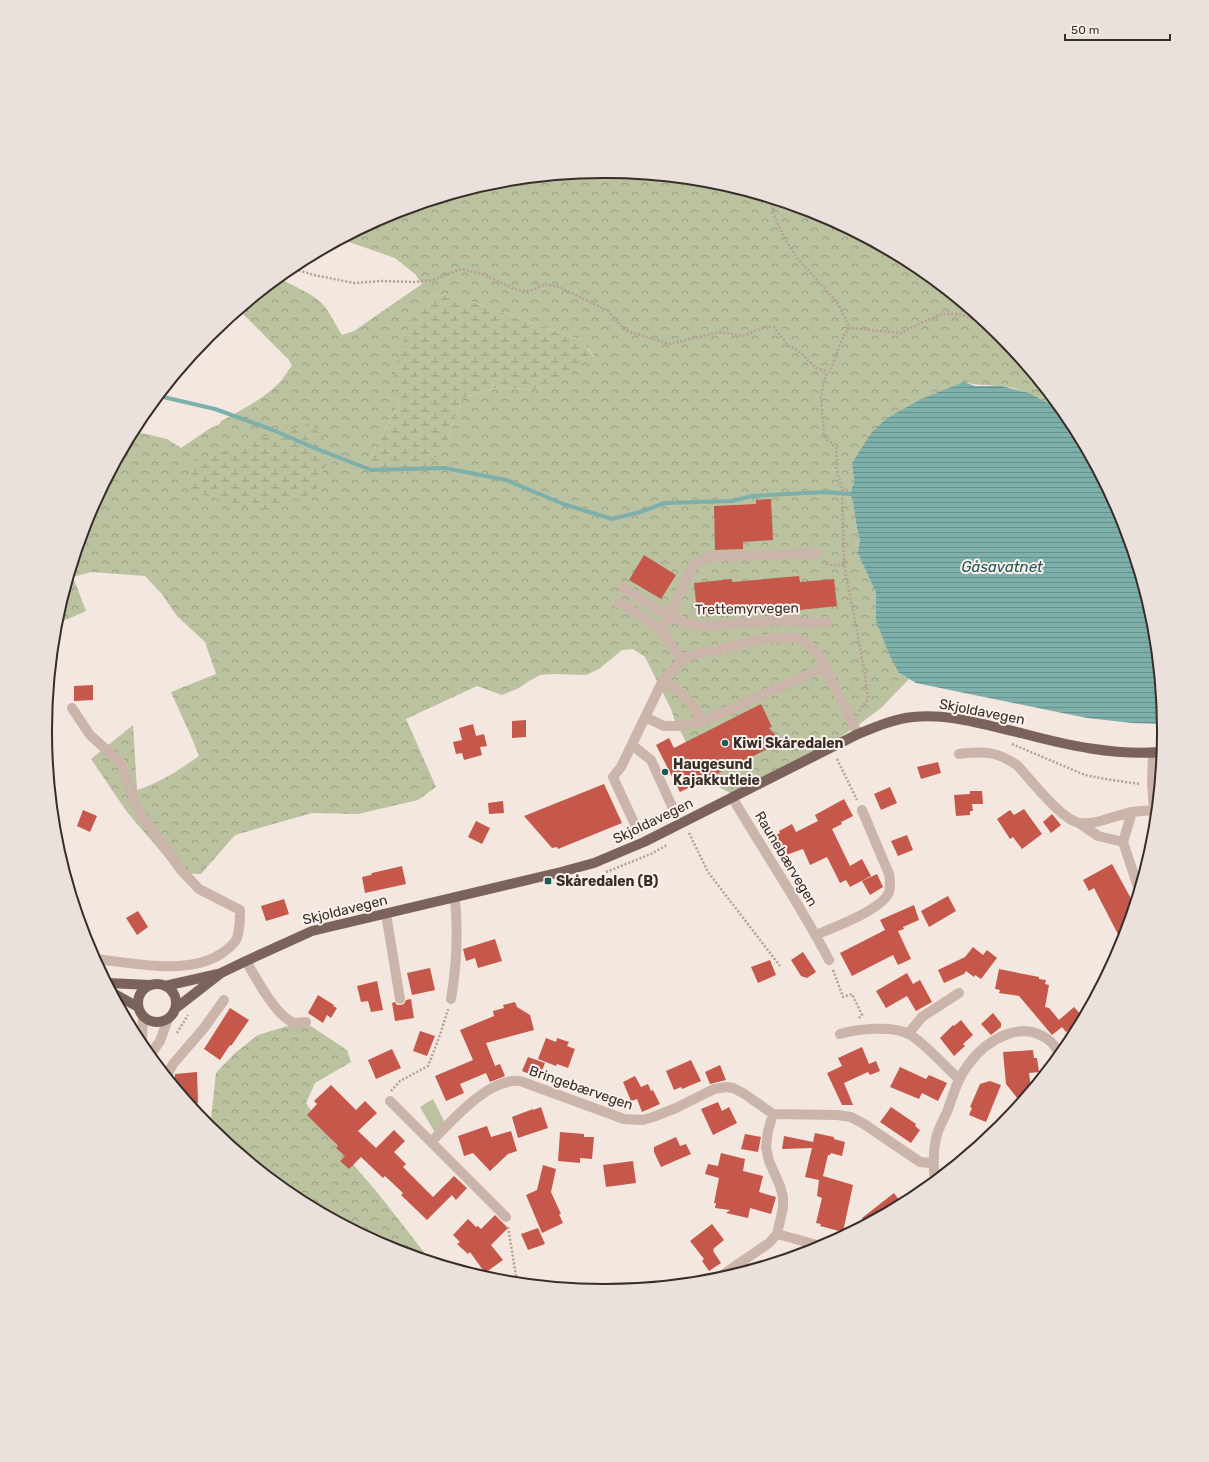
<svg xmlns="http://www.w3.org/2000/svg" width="1209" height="1462" viewBox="0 0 1209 1462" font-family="Rubik,sans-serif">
	<defs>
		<pattern id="forest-crowns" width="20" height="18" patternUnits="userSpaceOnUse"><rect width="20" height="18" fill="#bbc29f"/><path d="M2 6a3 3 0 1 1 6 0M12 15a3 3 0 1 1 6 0" fill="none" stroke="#999e82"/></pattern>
		<pattern id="wetland-marsh" width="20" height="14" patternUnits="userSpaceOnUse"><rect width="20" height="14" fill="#bbc29f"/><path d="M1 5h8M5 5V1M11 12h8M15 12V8" fill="none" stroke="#999e82"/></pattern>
		<pattern id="water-rules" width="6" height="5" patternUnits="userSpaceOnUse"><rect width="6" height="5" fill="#7eb0ab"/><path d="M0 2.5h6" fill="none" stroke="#68908b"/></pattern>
	</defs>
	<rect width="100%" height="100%" fill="#f3e7df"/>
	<path fill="url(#forest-crowns)" fill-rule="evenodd" d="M605 172 714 182 819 214 916 266 1000 336 1061 410C1042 400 1023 388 1001 386 987 385 978 386 964 382L852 463 854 482 850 494 853 502 857 529 860 540V549L865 568 876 593 877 600 899 673 909 679 881 708 861 723 817 753 737 796 722 789 711 781 694 757 675 721 671 709 645 657 633 649 622 650 599 669 586 675 556 674 540 675 529 681 519 688 502 695 477 686 406 719 436 787 418 800 358 814 312 813 235 835 201 874 179 873 127 812 91 759 133 725 137 790C160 783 179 770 199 756 191 734 180 713 171 692L216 674 205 642 177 616 161 593 145 576 91 572 73 577 86 611 56 624 88 517 133 431 167 439 181 448 209 429 220 424 221 421C242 410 265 398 281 381 285 376 288 370 292 366L289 360 239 310 278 279 283 280C293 286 308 292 317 299 328 307 334 323 342 335L354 331 422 284 415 274 395 258 343 240 391 214 496 182ZM435 294 466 300 581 340 594 356 534 390 499 387 462 398 448 439 365 467 400 402ZM331 451 328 458 189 491Z
		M303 1021 347 1050 351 1062 315 1083 306 1103 326 1133 377 1192 430 1260 390 1248 293 1196 210 1128 216 1073 234 1054 258 1035Z"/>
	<path fill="url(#wetland-marsh)" d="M435 294 466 300 581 340 594 357 534 390 499 387 462 398 448 439 430 465 406 472 365 467 400 402 394 372 408 329Z
		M312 423 331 451 315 493 260 511 189 491 192 461Z"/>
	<path fill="#bbc29f" d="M433 1099 447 1127 437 1136 420 1107Z"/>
	<path fill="url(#water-rules)" d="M964 382 975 386H1002L1029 393 1061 410 1070 420 1121 517 1153 622 1163 724 1132 723 1087 718 916 683 899 673 890 656 876 621V593L858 553 860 540 857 529 853 502 850 494 854 482 852 463 872 432 886 419 921 399Z"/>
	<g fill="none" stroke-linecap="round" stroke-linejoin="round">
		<path stroke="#7eb0ab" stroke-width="4" d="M159 396 215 409 273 430 312 447 371 470 445 468 506 480 563 504 612 519 640 512 665 503 732 501 752 496 786 494 826 492 850 494"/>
	</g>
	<path fill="#c5584a" d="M771 499 773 540 743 542V549L715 550 714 506 756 504V500Z
		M644 555 676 575 661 599 629 580Z
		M799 576 800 582 834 579 837 606 800 610V604L713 612V615L699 616 697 602H696L694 583 732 579V582Z
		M93 685V700L74 701V686Z
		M761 704 772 727 769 728 782 742 680 792 656 745 669 738 674 748Z
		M526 720V737L512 738V721Z
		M473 724 476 736 484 734 487 746 480 747 482 755 464 760 462 753 456 754 453 742 462 740 459 728Z
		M938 762 941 773 921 779 917 767Z
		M604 784 622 823 558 849 557 847 552 848 524 816Z
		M890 787 897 803 881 810 874 794Z
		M970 791H982L983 804H972L973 811H970V815L956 816 954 795 970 794Z
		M844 799 853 816 841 822 842 824 832 829 850 866 862 859 871 876 850 887 846 880 840 883 827 857 810 865 803 849 786 855 784 850 782 851 774 836 780 833 779 831 792 824 796 832 818 821 815 815Z
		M503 801 504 813 489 814 488 803Z
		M1024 809 1042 834 1022 849 1013 837 1010 839 997 819 1010 810 1014 815Z
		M83 810 97 816 90 832 77 826Z
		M1052 814 1061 825 1051 833 1043 822Z
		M476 821 490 828 482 844 468 837Z
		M907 835 913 850 898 856 891 841Z
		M1112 864 1134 904 1122 942 1094 888 1089 891 1083 880Z
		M402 866 406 884 365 893 362 877 371 875 372 873Z
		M877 874 883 887 870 895 862 881Z
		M948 896 956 911 929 927 921 911Z
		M284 899 289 914 266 921 261 906Z
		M914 905 919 920 903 927 904 929 898 931 911 959 898 965 893 955 852 976 840 953 885 930 880 920Z
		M138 911 148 927 137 935 126 918Z
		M495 939 502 961 478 968 475 958 466 961 463 949Z
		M973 947 983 955 987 950 997 958 981 979 975 975 974 977 966 971 964 974 944 983 938 970 965 957Z
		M803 952 816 972 807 978 801 976 791 960Z
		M770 960 776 975 758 983 751 967Z
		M430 968 435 990 412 995 407 973Z
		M999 969 1039 977V979L1046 980 1045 984 1049 985 1045 1007 1049 1008 1059 1020 1074 1007 1083 1017 1073 1035 1069 1030 1066 1032 1062 1027 1052 1035 1019 996 999 993 1000 990 995 989Z
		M907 973 913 984 920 980 932 1002 916 1011 907 996 886 1008 876 991Z
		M377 981 383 1010 371 1012 368 1001 361 1002 357 986Z
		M318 995 334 1005 333 1006 337 1008 331 1018 327 1015 323 1023 308 1013Z
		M411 999 414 1018 395 1021 392 1003 395 1002 397 1005H401L404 1004 406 1000Z
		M515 1002 517 1007 530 1015 534 1030 486 1043 495 1066 500 1064 505 1076 490 1082 486 1073 460 1084 464 1093 446 1101 435 1076 473 1060 460 1030 494 1016 493 1011 504 1008 503 1005Z
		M230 1008 249 1020 231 1046 230 1045 220 1060 204 1049Z
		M993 1013 1001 1023V1027L991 1035 981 1024Z
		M961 1020 973 1035 963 1044 965 1046 954 1056 940 1038 953 1025 954 1026Z
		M420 1031 435 1036 427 1056 413 1051Z
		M546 1038 556 1042 557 1038 569 1042 567 1046 575 1049 568 1068 557 1064 556 1066 538 1059Z
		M862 1047 869 1064 876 1061 880 1071 870 1075 868 1072 844 1083 853 1105H842L827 1073 842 1066 838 1058Z
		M392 1049 401 1068 376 1079 368 1060Z
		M1033 1050 1034 1058H1037L1039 1072 1029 1073 1031 1088 1018 1099 1006 1084 1003 1052Z
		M528 1057 545 1063 539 1078 522 1071Z
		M691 1060 701 1081 682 1089 681 1087 674 1090 666 1071Z
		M720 1065 726 1080 710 1084 705 1072Z
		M900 1067 926 1079 929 1075 947 1083 938 1101 922 1093 919 1099 890 1087Z
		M197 1072 198 1103H190L175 1085V1074Z
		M635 1076 641 1087 648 1084 651 1091 653 1090 660 1104 642 1112 637 1099 631 1101 623 1082Z
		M990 1081 1001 1085 986 1122 969 1115 972 1108 970 1107 980 1084Z
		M331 1085 356 1110 365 1101 377 1113 358 1131 376 1148 394 1130 405 1141 394 1152 406 1164 403 1167 433 1197 454 1176 467 1188 456 1200 452 1195 427 1220 401 1195 403 1193 385 1176 383 1178 361 1157 349 1169 340 1161 345 1156 336 1148 338 1146 307 1115 317 1104 314 1101Z
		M718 1102 722 1111 729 1107 737 1123 713 1135 701 1109Z
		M541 1107 548 1128 518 1138 512 1117 533 1109V1110Z
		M891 1107 916 1124 915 1126 920 1130 911 1143 880 1122Z
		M487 1126 491 1137 511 1131 517 1151 508 1154 490 1171 473 1153 464 1156 458 1136Z
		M560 1132 584 1134V1137H594L592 1159 580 1158V1163L558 1161Z
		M815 1133 834 1137V1139L845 1142 842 1156 831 1153 830 1155H828L823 1176 853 1185 843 1232 820 1226 821 1224 816 1223 822 1198 817 1196 819 1180 805 1177 812 1148 782 1149 784 1136 813 1142Z
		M745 1134 761 1137 758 1152 741 1149Z
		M676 1137 680 1146 686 1144 691 1154 661 1167 654 1152V1147Z
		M721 1153 745 1159 743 1171 763 1176 759 1192 776 1197 771 1214 750 1208 748 1218 726 1213 730 1210 715 1208 716 1203H714L719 1178 705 1174 708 1164 718 1166Z
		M633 1161 636 1183 606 1187 603 1165Z
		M543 1165 556 1169 551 1192 561 1214H559L563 1223 542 1233 526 1195 537 1190Z
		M894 1193 902 1204 865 1223 862 1218Z
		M495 1215 508 1228 491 1245 503 1260 485 1273 470 1252 468 1254 457 1244 460 1242 453 1235 468 1219 476 1227 478 1226 481 1229Z
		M712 1224 724 1240 713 1249 714 1250 713 1251 721 1263 709 1271 702 1261 704 1259 690 1241Z
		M538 1228 545 1244 528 1250 521 1234Z"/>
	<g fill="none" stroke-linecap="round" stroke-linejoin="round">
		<path stroke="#b79f95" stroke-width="2.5" stroke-dasharray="2 2" stroke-linecap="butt" d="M771 200 774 215 785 239 798 259 837 302 850 328
			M291 268 314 275 354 283 382 281 414 282 433 280 461 269 482 274 517 290 529 291 546 284 561 288 607 310 626 331 670 344 719 332 743 336 765 327H774L787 344 801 353 816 368 825 371 826 375
			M823 561 828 565H844
			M859 711 868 699 864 668 844 565 842 489 836 467 837 459 836 448 834 444 827 440 824 435 821 398 824 381 826 375 830 372 838 349 845 333 850 328 901 333 925 321 942 314H960L987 324
			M1012 744 1085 775 1105 779 1140 784
			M837 759 857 800
			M689 833 708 872 780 966
			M606 872 651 854 667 845
			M833 970 843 997 852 994 862 1015 859 1018
			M177 1033 188 1015
			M391 1091 400 1081 428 1066 440 1035 448 1009
			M508 1227 517 1282
			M670 1284 675 1282H688"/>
		<path stroke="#cbb5aa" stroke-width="10" d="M622 587C646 602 671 621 700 626L785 620 808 623 827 622
			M619 603 637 613 662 631 682 660
			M662 631 692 567 697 562 710 557 816 553
			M663 680 683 694 704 721
			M72 708 90 735 120 762 139 812 181 870 199 889 240 910C240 919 240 930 237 938 235 943 229 948 225 951 191 977 134 963 95 959
			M645 717 664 726H679L704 721 825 667
			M632 745 651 760 675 813
			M1153 752 1152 784 1155 823
			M959 754C983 751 996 751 1017 765 1030 779 1062 821 1080 823 1098 825 1115 815 1132 812 1139 811 1146 811 1153 810
			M732 797C764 852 800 904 829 960
			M1079 823 1098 836 1123 842 1132 812
			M637 829 613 777 621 767 663 680C671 670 678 663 689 656L760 640 776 638 792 637 804 641 815 650 822 661 858 734
			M1123 842 1138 887
			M386 914 400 999
			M816 935C834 927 882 910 889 892 891 885 890 880 889 874L862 810
			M246 961C255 976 278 1021 296 1023 299 1023 303 1022 306 1022
			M451 999C457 965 458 931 455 897
			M143 1017 142 1042 144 1047
			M840 1034C857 1029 892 1025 909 1034 926 1044 944 1066 959 1079
			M908 1034 922 1017 959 993
			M150 1055 160 1041 168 1019
			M167 1075 173 1064 204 1028 224 1000
			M390 1101 506 1217
			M431 1142C451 1122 488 1078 519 1081 523 1081 527 1084 531 1085L624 1119 643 1120 653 1117 676 1108 714 1089 726 1087 733 1088 743 1093 773 1114 837 1115 851 1117 864 1124 920 1162 932 1163
			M935 1180C933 1165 933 1152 936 1138 938 1129 943 1120 947 1112 953 1096 957 1079 968 1065 986 1040 1023 1017 1051 1042 1054 1045 1057 1050 1060 1054
			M777 1234 821 1246
			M701 1281 718 1278 769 1243 777 1234 783 1208V1197L780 1186 769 1161 766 1147 768 1131 773 1114"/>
		<path stroke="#7b625b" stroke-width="10" d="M108 983 150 985
			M138 1003a19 19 0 1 1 38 0a19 19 0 1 1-38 0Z
			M165 986 218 974
			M113 993 138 1007
			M176 1008 221 973 246 961 312 931 561 872 594 863 644 842 858 734C875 727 893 719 913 717 949 713 985 725 1021 733 1066 745 1115 756 1162 752"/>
	</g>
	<g fill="#1f5a57" stroke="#faf1ec" stroke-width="1.5">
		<circle cx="725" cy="743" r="4"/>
		<circle cx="665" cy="772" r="4"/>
		<rect x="544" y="877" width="8" height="8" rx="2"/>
	</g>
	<g text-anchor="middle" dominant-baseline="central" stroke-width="4" stroke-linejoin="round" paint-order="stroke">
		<g font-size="14" fill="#392d2a" stroke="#faf1ec">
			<text transform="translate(747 609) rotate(-1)">Trettemyrvegen</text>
			<text transform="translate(982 712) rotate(11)">Skjoldavegen</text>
			<text transform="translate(653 821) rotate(-26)">Skjoldavegen</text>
			<text transform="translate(786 859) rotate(59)">Raunebærvegen</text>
			<text transform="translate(345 910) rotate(-14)">Skjoldavegen</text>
			<text transform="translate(581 1088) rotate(19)">Bringebærvegen</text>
		</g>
		<g font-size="14" font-weight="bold" fill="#392d2a" stroke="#faf1ec" text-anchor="start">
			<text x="733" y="743">Kiwi Skåredalen</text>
			<text x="673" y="764">Haugesund<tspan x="673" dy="16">Kajakkutleie</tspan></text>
			<text x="556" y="881">Skåredalen (B)</text>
		</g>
		<g font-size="15" font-style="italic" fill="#1f5a57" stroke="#faf1ec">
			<text x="1002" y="567">Gåsavatnet</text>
		</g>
	</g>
	<path d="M0 0H1209V1462H0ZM604 178H605A552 552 0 0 1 1157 730V732A552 552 0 0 1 605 1284H604A552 552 0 0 1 52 732V730A552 552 0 0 1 604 178Z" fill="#ebe1dc" fill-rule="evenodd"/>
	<path fill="none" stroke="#392d2a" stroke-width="2" d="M604 178H605A552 552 0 0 1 1157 730V732A552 552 0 0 1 605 1284H604A552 552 0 0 1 52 732V730A552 552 0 0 1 604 178Z"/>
	<path d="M1065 34v6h105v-6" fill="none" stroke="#392d2a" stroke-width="2"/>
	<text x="1071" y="34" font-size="12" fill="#392d2a" stroke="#faf1ec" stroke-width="3" paint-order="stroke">50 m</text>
</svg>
